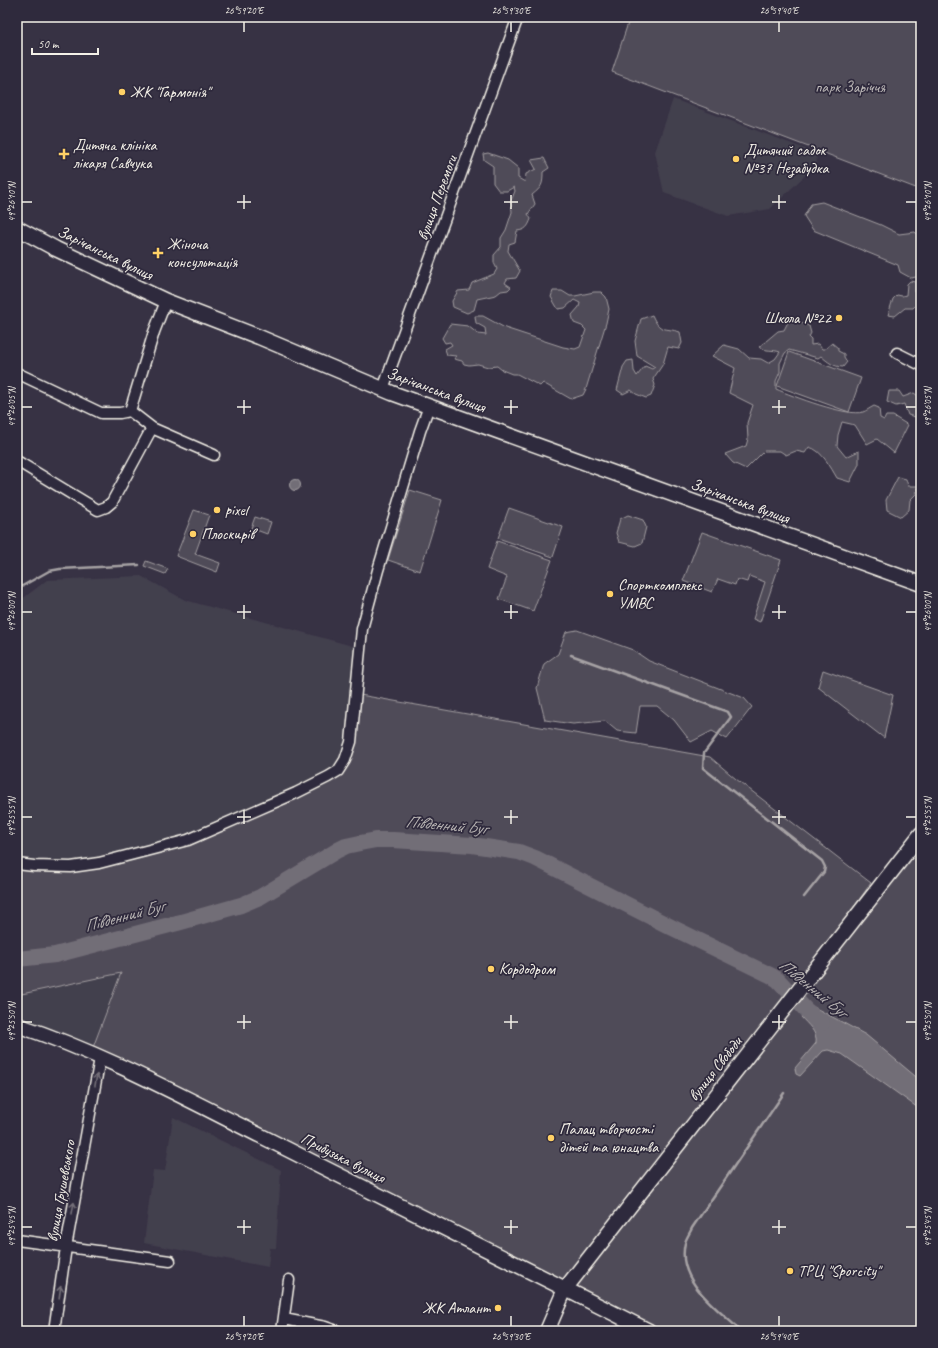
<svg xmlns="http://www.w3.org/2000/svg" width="938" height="1348" viewBox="0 0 938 1348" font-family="Caveat,sans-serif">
	<rect width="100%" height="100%" fill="#373244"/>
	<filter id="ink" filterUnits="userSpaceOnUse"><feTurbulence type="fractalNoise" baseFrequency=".025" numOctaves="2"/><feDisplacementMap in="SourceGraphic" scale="8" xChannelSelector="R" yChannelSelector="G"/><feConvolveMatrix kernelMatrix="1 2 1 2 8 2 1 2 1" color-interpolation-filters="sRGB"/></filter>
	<g filter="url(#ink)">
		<path fill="#433f4e" d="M673 99 816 153 817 164 770 209 728 216 664 193 655 152Z
			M141 576 185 600 356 647 348 741 342 759 335 768 294 790 187 836 99 859 57 864 17 860V603L47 580Z
			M121 972 92 1050 17 1020V995Z
			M173 1117 281 1170 276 1248H270L268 1267 144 1243 153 1170 165 1171Z"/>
		<path fill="#504b59" stroke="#a29ea0" d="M630 17H921V190L612 72Z
			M488 153 508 160 518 168V178L525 182 526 174 536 169 531 160 544 158 549 168 543 172C543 185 542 187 532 195L535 204 528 214 531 219C528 227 526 230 517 231L515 242 509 244 508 251 520 271 516 278 507 279 505 283 511 287 508 290 501 291 496 295 477 299 474 310 467 313 453 307 452 301 458 291 469 290 472 283 494 274 497 269 494 263V255L501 247V238L506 230 512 212 511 201 515 191 514 187 507 191H499L493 183V166L484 160 483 154Z
			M822 202 881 225 899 234 915 232 919 236 920 249 919 257 921 259V276L911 278 900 272 898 265 813 230 804 216 811 204Z
			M910 281 915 282V292L919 302 913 308H905L895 316 888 315 893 299 897 295 902 296 906 295 907 284Z
			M553 291H562L570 296H575L594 292H601L606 297 609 309 606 323 586 389 583 395 571 399 543 383 540 386 517 374H512L502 370 497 366 488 367 478 364 469 365 464 364 462 361 454 359 456 356 447 355 445 349 452 345 450 342 445 343 442 338 450 324 468 326 478 334 486 335 485 328 476 323 475 316H483L505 328 563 347 575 349 580 347 586 330 582 326 574 323 572 315 579 307 580 303 574 300 565 308 558 309 551 297Z
			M652 315C660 333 664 327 680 332L682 343 679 349 668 347 663 364 653 379 655 385 651 396 646 398 636 394 631 390 623 394 617 390 623 367 627 361 633 360 634 371 637 376 645 366 652 369 655 367 637 356 635 341 641 319Z
			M789 320 800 322 809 326 811 333 809 337 811 339V345L818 344 822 349H825L832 343 838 348V351L844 354V357L847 362 843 367C834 367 828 362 821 356L818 358 789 350 785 353 780 363V372L776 381V389C792 396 847 417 863 412 866 411 870 408 874 406L879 408 880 418 884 420 886 416H893L908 425 894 453 877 439 867 444 855 425 842 422 838 435 837 446 846 457 859 451V464L850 482 837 478C831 468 822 450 809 447L805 453 796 451 786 455 780 451H764L746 469 733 463 725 454 746 446 748 439 747 423 753 405 729 393 735 368 712 356 724 345 739 349 749 358 761 359 768 363 775 359 780 352C772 349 767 352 759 347L778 331 784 330Z
			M789 352 861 378 849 412 777 386Z
			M889 391H899L903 397 914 393 921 398V417L919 418 908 415 904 404 896 406 887 402Z
			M898 477 906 479 908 486H918L916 494 910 500 909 510 901 517 887 510 886 500Z
			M410 490 442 500 420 571 388 560Z
			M509 508 563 527 553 557 498 538Z
			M194 510 209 515 195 554 220 563 217 572 176 556Z
			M628 515 643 520 646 527 642 543 635 546 619 542 616 533 620 519Z
			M255 517 271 522 267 534 251 528Z
			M702 532 781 560 760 622 753 619 765 582 749 576 747 582 737 579 735 585 718 579 712 592 683 581Z
			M497 541 552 560 533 611 499 599 507 577 487 569Z
			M146 561 168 569 165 574 144 566Z
			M577 630 633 650 649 661 744 698 752 707 727 739 712 731 691 742 674 720 657 706H640L636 733 617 731 605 721 573 724 545 720 537 688 544 664 558 654 566 632Z
			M823 670 893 695 884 738 818 687Z
			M360 695 710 757 736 779 871 883 819 956 564 1284 92 1050 121 973 17 995V867L57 871 189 843 340 774Z
			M917 846 921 851V1331H658L572 1287Z"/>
		<path fill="#726e77" stroke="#a6a2a4" d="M289.5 485a5.5 5.5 0 1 1 11 0a5.5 5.5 0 1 1-11 0Z
			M809 1006H812L866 1035 921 1081V1110L842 1054 828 1050 823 1051 800 1076 796 1074 795 1068 816 1043C818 1032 807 1024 801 1017Z"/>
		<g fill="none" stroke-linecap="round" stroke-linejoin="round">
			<path stroke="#a6a2a4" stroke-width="2.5" d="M17 589 49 571 60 569 139 565
				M571 655 728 712 731 717 704 753 703 768 822 861 825 867 824 872 804 897
				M743 1331 739 1329C715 1307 676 1280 685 1243 686 1238 690 1233 692 1228L784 1093"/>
			<path stroke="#726e77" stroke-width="16" d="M17 959 55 955 181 922 241 905 260 897 338 850 346 846 360 843 376 840H393L472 845 519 852 535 858 669 926 772 976 778 980 806 1010 822 1023"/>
			<defs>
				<path id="street" d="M897 353 921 365
					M17 373 101 413H120L130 411
					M383 389 518 17
					M152 428 214 455
					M17 461 98 510 106 507 112 502 152 428 130 411 154 332 166 301
					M17 864 34 866 71 867 99 863 188 840 296 793 328 777 338 771 345 760 351 742 362 629 378 570 420 431 429 406
					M17 1240 170 1261
					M284 1319 325 1327 337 1331
					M54 1331 66 1247 100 1058
					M282 1331 289 1280"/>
				<path id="secondary" d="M17 228 56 249 166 301 259 337 392 393 921 584
					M17 1025C102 1053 181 1096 261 1136 391 1200 520 1266 649 1331
					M547 1331 565 1289 579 1271 921 834"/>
			</defs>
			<use href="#street" stroke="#f4f1e8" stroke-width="13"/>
			<use href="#secondary" stroke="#f4f1e8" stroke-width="17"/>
			<use href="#street" stroke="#2f2a3d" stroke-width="10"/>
			<use href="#secondary" stroke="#2f2a3d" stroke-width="14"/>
		</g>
		<defs><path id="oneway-shaft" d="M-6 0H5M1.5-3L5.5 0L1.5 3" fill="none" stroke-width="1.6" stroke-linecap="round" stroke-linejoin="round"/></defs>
		<g stroke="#747079">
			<use href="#oneway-shaft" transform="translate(96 1080) rotate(-80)"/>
			<use href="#oneway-shaft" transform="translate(73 1208) rotate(-80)"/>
			<use href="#oneway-shaft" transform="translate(60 1292) rotate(-82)"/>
		</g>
	</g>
	<path fill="none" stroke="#f4f1e8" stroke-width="1.5" d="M244 22V32M511 22V32M779 22V32M244 195V209M511 195V209M779 195V209M22 202H32M237 202H251M504 202H518M772 202H786M906 202H916M244 400V414M511 400V414M779 400V414M22 407H32M237 407H251M504 407H518M772 407H786M906 407H916M244 605V619M511 605V619M779 605V619M22 612H32M237 612H251M504 612H518M772 612H786M906 612H916M244 810V824M511 810V824M779 810V824M22 817H32M237 817H251M504 817H518M772 817H786M906 817H916M244 1015V1029M511 1015V1029M779 1015V1029M22 1022H32M237 1022H251M504 1022H518M772 1022H786M906 1022H916M244 1220V1234M511 1220V1234M779 1220V1234M22 1227H32M237 1227H251M504 1227H518M772 1227H786M906 1227H916M244 1316V1326M511 1316V1326M779 1316V1326"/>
	<g fill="#ffd166" stroke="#2f2a3d" stroke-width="1.5">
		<circle cx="122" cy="92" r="4"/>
		<path d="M62 148h4v4h4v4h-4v4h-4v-4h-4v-4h4z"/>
		<circle cx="736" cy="159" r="4"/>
		<path d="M156 247h4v4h4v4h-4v4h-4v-4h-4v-4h4z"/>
		<circle cx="839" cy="318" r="4"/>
		<circle cx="217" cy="510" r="4"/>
		<circle cx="193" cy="534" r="4"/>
		<circle cx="610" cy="594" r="4"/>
		<circle cx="491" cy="969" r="4"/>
		<circle cx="551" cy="1138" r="4"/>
		<circle cx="790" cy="1271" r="4"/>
		<circle cx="498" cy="1308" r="4"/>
	</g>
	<g text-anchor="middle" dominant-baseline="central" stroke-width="3.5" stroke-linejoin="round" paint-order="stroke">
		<g font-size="16" fill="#bbb7b6" stroke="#2f2a3d">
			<text x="850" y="87">парк Заріччя</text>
		</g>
		<g font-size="16" fill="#f4f1e8" stroke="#2f2a3d" text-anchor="start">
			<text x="130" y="92">ЖК "Гармонія"</text>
			<text x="73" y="145">Дитяча клініка<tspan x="73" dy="18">лікаря Савчука</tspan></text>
			<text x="744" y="150">Дитячий садок<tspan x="744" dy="18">№37 Незабудка</tspan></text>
			<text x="167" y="244">Жіноча<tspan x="167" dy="18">консультація</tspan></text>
			<text x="831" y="318" text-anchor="end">Школа №22</text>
			<text x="225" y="510">pixel</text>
			<text x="201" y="534">Плоскирів</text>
			<text x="618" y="585">Спорткомплекс<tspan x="618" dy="18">УМВС</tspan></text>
			<text x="499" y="969">Кордодром</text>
			<text x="559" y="1129">Палац творчості<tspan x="559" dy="18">дітей та юнацтва</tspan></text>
			<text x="798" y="1271">ТРЦ "Sporcity"</text>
			<text x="490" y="1308" text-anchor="end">ЖК Атлант</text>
		</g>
		<g font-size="16" fill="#f4f1e8" stroke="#2f2a3d">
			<text transform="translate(437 198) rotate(-70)">вулиця Перемоги</text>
			<text transform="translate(105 253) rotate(26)">Зарічанська вулиця</text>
			<text transform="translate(436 390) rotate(20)">Зарічанська вулиця</text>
			<text transform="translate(740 501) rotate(20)">Зарічанська вулиця</text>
			<text transform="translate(715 1069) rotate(-52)">вулиця Свободи</text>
			<text transform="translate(343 1158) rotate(27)">Прибузька вулиця</text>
			<text transform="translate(61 1191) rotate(-80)">вулиця Грушевського</text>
		</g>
		<g font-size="17" font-style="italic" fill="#bab6b5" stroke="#2f2a3d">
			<text transform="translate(446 825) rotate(5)">Південний Буг</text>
			<text transform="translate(124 916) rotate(-15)">Південний Буг</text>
			<text transform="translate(813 988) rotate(39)">Південний Буг</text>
		</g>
	</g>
	<rect width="938" height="1348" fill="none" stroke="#2f2a3d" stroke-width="44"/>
	<path d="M32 48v6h66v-6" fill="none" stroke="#f4f1e8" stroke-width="2"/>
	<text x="38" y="48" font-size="12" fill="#f4f1e8" stroke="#2f2a3d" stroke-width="3" paint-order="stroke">50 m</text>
	<rect x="22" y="22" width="894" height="1304" fill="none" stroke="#f4f1e8" stroke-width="1.5"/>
	<g font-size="10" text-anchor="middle" fill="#f4f1e8">
		<text x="244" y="14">26°59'20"E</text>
		<text x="511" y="14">26°59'30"E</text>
		<text x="779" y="14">26°59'40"E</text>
		<text transform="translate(11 202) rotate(-90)" y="4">49°26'10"N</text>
		<text transform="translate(927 202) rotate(-90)" y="4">49°26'10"N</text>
		<text transform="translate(11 407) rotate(-90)" y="4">49°26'05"N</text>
		<text transform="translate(927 407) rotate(-90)" y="4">49°26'05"N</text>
		<text transform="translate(11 612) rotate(-90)" y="4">49°26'00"N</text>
		<text transform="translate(927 612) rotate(-90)" y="4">49°26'00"N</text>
		<text transform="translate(11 817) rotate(-90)" y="4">49°25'55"N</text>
		<text transform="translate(927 817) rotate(-90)" y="4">49°25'55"N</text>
		<text transform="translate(11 1022) rotate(-90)" y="4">49°25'50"N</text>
		<text transform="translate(927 1022) rotate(-90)" y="4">49°25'50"N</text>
		<text transform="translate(11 1227) rotate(-90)" y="4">49°25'45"N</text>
		<text transform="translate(927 1227) rotate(-90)" y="4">49°25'45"N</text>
		<text x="244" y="1340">26°59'20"E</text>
		<text x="511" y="1340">26°59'30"E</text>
		<text x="779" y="1340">26°59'40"E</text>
	</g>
</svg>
